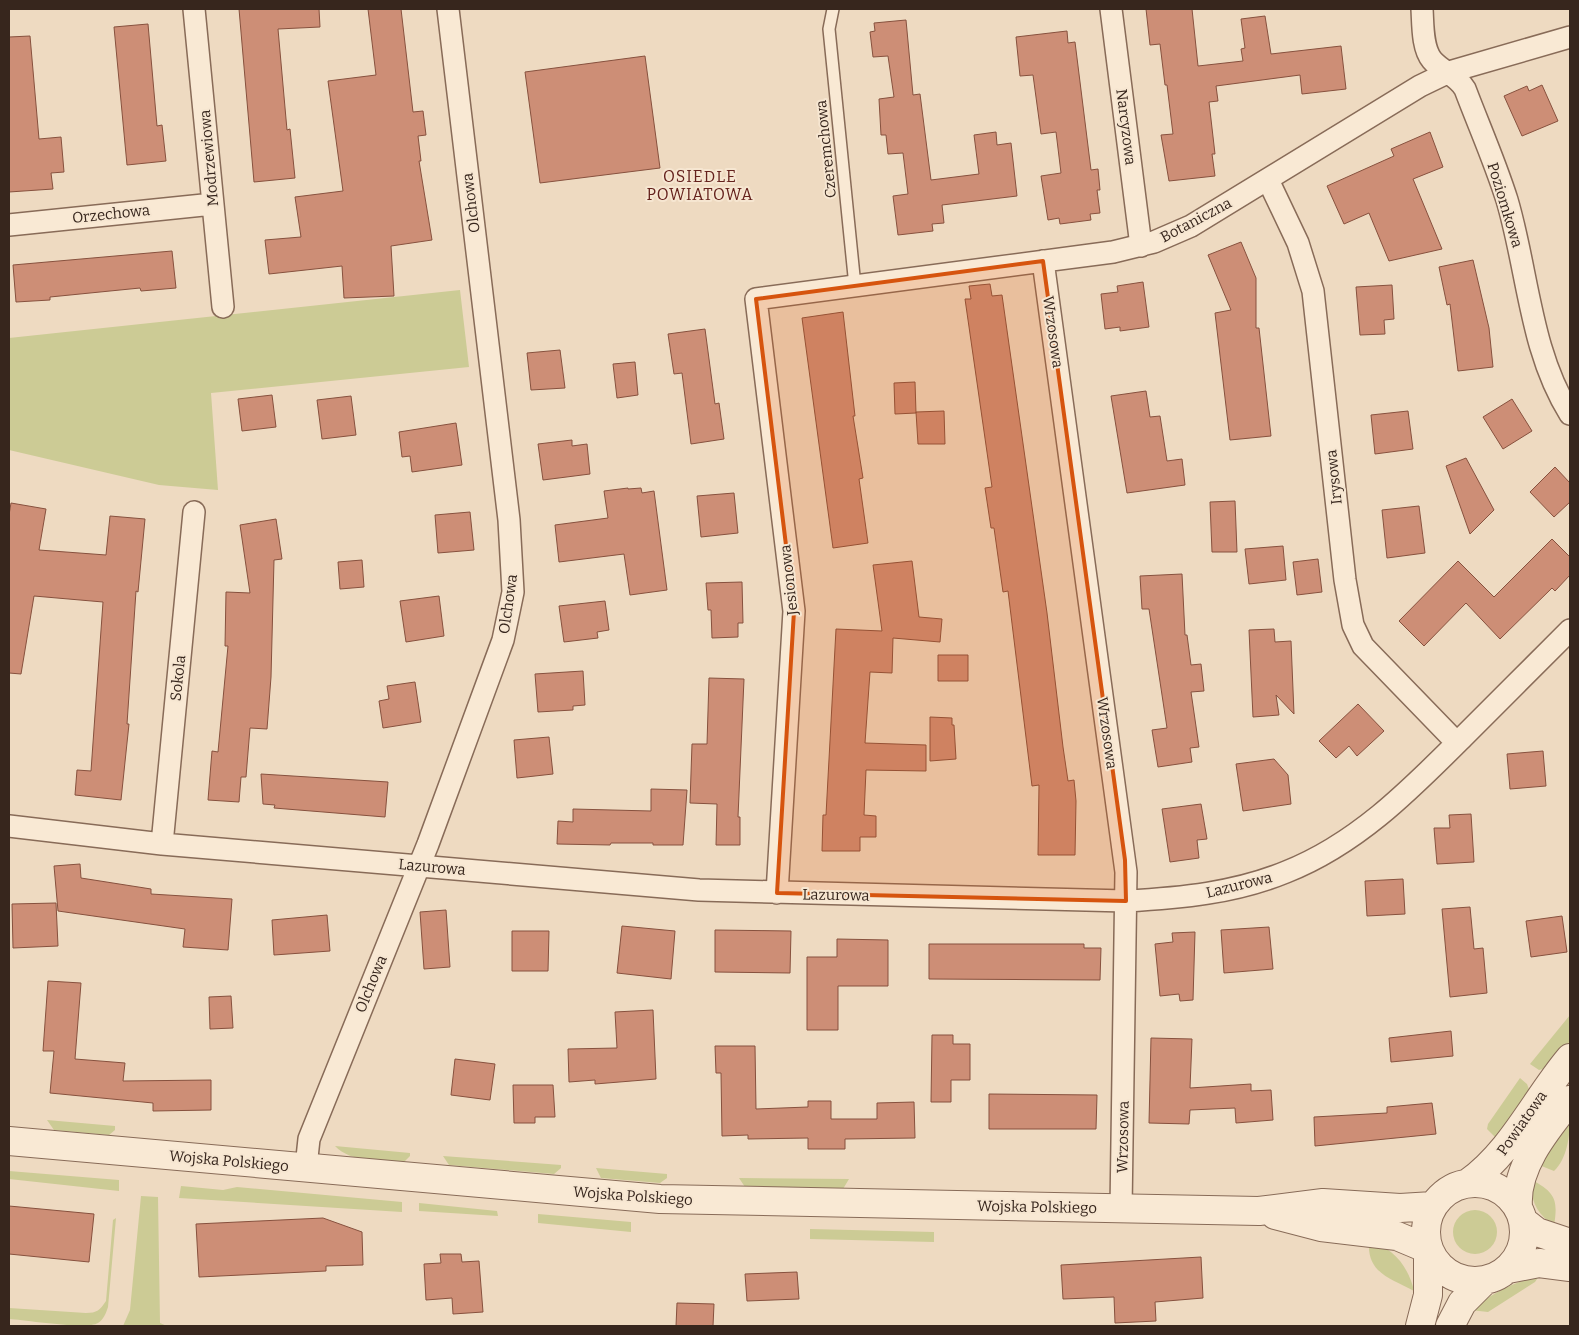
<svg xmlns="http://www.w3.org/2000/svg" width="1579" height="1335" viewBox="0 0 1579 1335" font-family="Bitter,serif">
	<rect width="100%" height="100%" fill="#eedac1"/>
	<path fill="#cccb95" d="M460 290 469 367 211 393 218 490 159 485 9 450V338Z
		M1570 1015V1041L1547 1068 1539 1070 1530 1064Z
		M1520 1078 1527 1084 1530 1092 1496 1138 1487 1129 1488 1124Z
		M1570 1118C1570 1136 1567 1159 1554 1171L1539 1165Z
		M47 1120 115 1126V1130L109 1135 54 1130Z
		M335 1146 410 1153V1156L404 1162C381 1160 351 1163 335 1146Z
		M443 1156 561 1165V1168L554 1174 449 1165Z
		M596 1168 667 1174V1178L660 1183 601 1178Z
		M9 1171 119 1180V1191L9 1179Z
		M739 1178 849 1179 843 1189 745 1187Z
		M1532 1180C1556 1193 1558 1200 1554 1226 1537 1213 1530 1202 1532 1180Z
		M181 1186 223 1190 237 1187 402 1202V1212L179 1198Z
		M141 1196 158 1197 160 1323 167 1326H123L130 1310Z
		M419 1203 497 1211 498 1216 419 1211Z
		M1453 1232a22 22 0 1 1 44 0a22 22 0 1 1-44 0Z
		M538 1214 631 1222V1232L538 1223Z
		M116 1218 108 1307C106 1313 104 1319 98 1323 87 1330 25 1320 9 1319V1308L86 1313C97 1313 100 1310 106 1301L113 1220Z
		M810 1229 934 1232V1242L810 1239Z
		M1369 1242C1393 1246 1409 1268 1414 1291 1390 1278 1367 1273 1369 1242Z
		M1539 1276 1535 1282 1488 1312 1470 1310C1492 1294 1513 1282 1539 1276Z"/>
	<path fill="#cd8e76" stroke="#87513e" d="M239 9H319L320 27 278 29 287 130 290 129 295 178 254 182Z
		M368 9H401L413 112 423 111 426 135 418 136 421 161H419L432 240 391 246 394 296 344 298 342 266 269 274 265 240 301 237 295 197 343 191 328 81 376 75Z
		M1146 9H1192L1198 66 1243 61 1241 49 1245 48 1241 19 1265 16 1271 54 1341 46 1346 89 1302 94 1300 75 1216 86 1218 101 1209 102 1215 154H1212L1215 176 1169 181 1161 135 1173 134 1167 85H1165L1160 44 1150 45Z
		M906 20 913 95 920 94 931 180 979 174 974 135 996 132 997 145 1011 143 1017 196 942 205 944 223 932 224 933 231 898 235 893 196 908 194 903 153 888 154 886 135H881L879 99 894 97 888 56 873 57 870 32 875 31 874 23Z
		M148 24 157 126 162 125 166 161 127 165 114 27Z
		M1067 31 1068 43 1075 42 1091 170 1098 169 1100 190H1097L1100 213 1090 214 1091 220 1060 224 1059 218 1048 220 1041 176 1061 173 1056 132 1041 134 1033 75 1020 76 1016 37Z
		M30 36 39 139 61 137 64 172 51 173 53 189 9 192V37Z
		M645 56 660 168 540 183 525 72Z
		M1542 85 1558 121 1522 136 1504 96 1527 86 1529 91Z
		M1430 132 1443 167 1413 179 1442 249 1389 261 1369 213 1344 224 1327 186 1394 156 1391 149Z
		M1241 242 1256 278V328H1259L1271 436 1230 440 1215 313 1231 310 1208 255Z
		M172 251 176 288 141 291 140 288 50 297V300L16 302 13 265Z
		M1473 260 1489 328 1493 367 1458 371 1450 304 1447 305 1439 267Z
		M1143 282 1149 327 1120 331V327L1105 329 1101 294 1118 292 1117 286Z
		M990 284 992 296 1002 295 1047 613 1063 747 1068 781 1074 780 1076 801 1075 855H1038L1039 785 1032 786 1008 591 1003 592 994 528H991L985 488 992 487 965 299H971L969 286Z
		M1392 285 1394 319 1384 320 1385 334 1360 335 1356 287Z
		M843 312 855 416H853L863 478 859 479 868 543 833 548 802 318Z
		M705 329 715 404 719 403 724 439 691 444 682 373 674 374 668 334Z
		M560 350 565 388 531 390 527 353Z
		M635 362 638 395 617 398 613 364Z
		M915 382 916 413 895 414 894 383Z
		M1146 391 1150 417 1160 416 1167 461 1182 459 1185 485 1127 493 1111 396Z
		M272 395 276 427 242 431 238 399Z
		M351 396 356 435 322 439 317 400Z
		M1512 399 1532 431 1503 449 1483 417Z
		M944 411 945 444H918L916 412Z
		M1408 411 1413 449 1375 454 1371 415Z
		M456 423 462 465 412 472 410 456 402 457 399 432Z
		M572 440V446L587 444 590 474 543 480 538 444Z
		M1466 458 1494 510 1470 534 1446 466Z
		M1555 467 1570 483V502L1554 517 1530 492Z
		M628 488V489L641 488 642 493 654 491 667 590 630 595 624 554 559 562 555 525 608 518 604 491Z
		M734 493 738 533 701 537 697 496Z
		M1235 501 1237 552H1212L1210 502Z
		M11 503 46 509 39 550 106 555 110 516 145 519 138 592 136 591 127 724H129L121 800 75 795 77 770 91 771 103 602 34 596 21 674 9 673V515Z
		M1419 506 1425 553 1387 558 1382 510Z
		M470 512 474 550 438 553 435 515Z
		M276 519 282 559 274 560 271 677 267 729 250 728 246 777H241L239 802 208 800 212 751 218 752 228 646H225L226 592 250 593 240 525Z
		M1552 539 1570 557V575L1555 591 1552 588 1500 639 1466 603 1424 646 1399 621 1458 561 1494 597Z
		M1283 546 1286 580 1249 584 1245 549Z
		M1318 559 1322 592 1297 595 1293 562Z
		M362 560 364 587 340 589 338 562Z
		M912 561 919 617 942 619 940 642 893 638 892 673 870 672 865 743 926 745V771L866 770 864 815 876 816V837H860V851H822L823 815H826L836 629 882 631 873 565Z
		M1182 574 1185 635H1187L1191 665 1201 664 1204 691 1191 692 1199 747 1190 748 1192 762 1158 767 1152 730 1167 728 1149 609H1142L1140 576Z
		M742 582 743 623H738V637L712 638 711 610H708L706 583Z
		M439 596 444 636 406 642 400 601Z
		M605 601 609 630 597 632 598 638 564 642 559 606Z
		M1274 629 1275 642 1291 641 1294 714 1276 695 1279 715 1253 717 1249 630Z
		M938 655H968V681H938Z
		M583 671 585 705 573 706V710L538 712 535 674Z
		M709 678 744 679 738 817H740V845H716L717 804 690 803 692 744H707Z
		M415 682 421 722 383 728 379 701 389 699 387 686Z
		M1358 704 1384 731 1357 756 1349 746 1336 758 1319 741Z
		M930 717 952 718V725H954L956 759 930 761Z
		M549 737 553 774 517 778 514 740Z
		M1543 751 1546 786 1510 789 1507 754Z
		M1274 759 1288 775 1291 804 1243 811 1236 764Z
		M261 774 388 782 385 817 274 808 275 805 263 804Z
		M651 789 687 790 683 845H653V843H611L610 845 557 844 558 821 573 822V809L651 811Z
		M1201 804 1207 839 1197 840 1199 858 1170 862 1162 809Z
		M1471 814 1474 862 1437 864 1434 828H1450L1449 815Z
		M80 864 81 878 151 889V894L232 899 228 950 183 947 185 929 58 911 54 866Z
		M1403 879 1405 914 1367 916 1365 881Z
		M56 903 58 946 13 948 12 904Z
		M1470 907 1474 949 1483 948 1487 993 1450 997 1442 909Z
		M446 910 450 967 424 969 420 912Z
		M327 915 330 951 274 955 272 920Z
		M1562 916 1567 952 1531 957 1526 921Z
		M622 926 675 931 671 979 617 973Z
		M1269 927 1273 969 1224 973 1221 930Z
		M715 930 791 931 790 973 715 972Z
		M512 931H549L548 971H512Z
		M1195 932 1193 1000 1180 1001 1179 994 1160 996 1155 944 1173 942 1172 933Z
		M837 939 888 940V986H838V1030H807V957H837Z
		M929 944H1084V948H1101L1100 980 929 979Z
		M48 981 81 983 75 1059 125 1063 123 1081 211 1080V1110L153 1111V1103L50 1093 54 1051H43Z
		M231 996 233 1028 210 1029 209 997Z
		M653 1010 656 1079 595 1084V1080L569 1082 568 1049 617 1048 615 1012Z
		M1451 1031 1453 1056 1391 1062 1389 1038Z
		M932 1035H953V1044H970V1080H951V1102H931Z
		M1151 1038 1192 1039 1190 1088 1251 1084V1091L1271 1090 1273 1120 1236 1123 1235 1108 1190 1110 1189 1124 1149 1123Z
		M715 1046H755L756 1109 808 1107V1101H831V1119H877V1103L914 1102 915 1138 845 1139V1149H808V1138L748 1139V1135L722 1136 721 1073H716Z
		M455 1059 495 1064 490 1100 451 1095Z
		M513 1085H553L555 1117H535V1123H514Z
		M989 1094 1097 1095 1096 1129H989Z
		M1432 1103 1436 1134 1315 1146 1314 1117 1387 1113V1107Z
		M9 1206 94 1214 89 1262 9 1254Z
		M323 1218 362 1232 363 1265 326 1266V1271L199 1277 196 1224Z
		M440 1254H461L462 1262 479 1261 483 1312 453 1314 452 1298 426 1300 424 1264 441 1263Z
		M1201 1257 1203 1298 1155 1302 1156 1321 1115 1323 1114 1297 1063 1299 1061 1265Z
		M797 1272 799 1299 747 1301 745 1274Z
		M677 1303 714 1304 713 1326H676Z"/>
	<g fill="none" stroke-linecap="round" stroke-linejoin="round">
		<defs>
			<path id="service" d="M833 9 829 29 855 286"/>
			<path id="minor" d="M194 9 223 307
				M1111 9 1141 246
				M1422 9C1423 24 1422 48 1432 60 1442 72 1457 75 1465 89 1479 126 1495 162 1507 200 1528 271 1530 351 1570 414
				M1268 180 1298 243 1313 291 1345 580 1353 625 1363 646 1457 743
				M9 225 213 204
				M1043 261 1126 872 1121 1209
				M9 826 162 844 699 890 1126 901C1181 898 1235 893 1286 872 1357 844 1410 790 1463 737 1499 701 1534 666 1570 630
				M162 844 194 512
				M777 893 794 611 756 299 1113 252 1154 242 1191 226 1420 86 1449 72 1570 37
				M306 1167 309 1139 428 844 503 640 513 592 509 520 448 9"/>
			<path id="tertiary" d="M9 1141 660 1199 1259 1211 1323 1203 1400 1208 1433 1206
				M1426 1232a49 49 0 1 1 98 0a49 49 0 1 1-98 0Z
				M1468 1183C1512 1152 1536 1098 1570 1058
				M1518 1207C1515 1167 1546 1130 1570 1100
				M1275 1215 1321 1227 1397 1236 1428 1249V1295L1420 1326
				M1523 1221 1537 1232 1570 1243
				M1508 1269 1539 1263 1570 1267
				M1450 1326 1462 1303 1484 1281"/>
		</defs>
		<use href="#service" stroke="#886b58" stroke-width="14"/>
		<use href="#minor" stroke="#886b58" stroke-width="24"/>
		<use href="#tertiary" stroke="#886b58" stroke-width="30"/>
		<use href="#service" stroke="#f9e9d4" stroke-width="11"/>
		<use href="#minor" stroke="#f9e9d4" stroke-width="21"/>
		<use href="#tertiary" stroke="#f9e9d4" stroke-width="28"/>
	</g>
	<path fill="#d6540e" fill-opacity="0.2" stroke="#d6540e" stroke-width="4" stroke-linejoin="round" d="M1043 261 1125 860 1126 901 777 893 794 611 756 299Z"/>
	<g text-anchor="middle" dominant-baseline="central" stroke-width="4" stroke-linejoin="round" paint-order="stroke">
		<g font-size="15" fill="#37261d" stroke="#f6e6d1">
			<text transform="translate(1126 127) rotate(83)">Narcyzowa</text>
			<text transform="translate(826 149) rotate(-96)">Czeremchowa</text>
			<text transform="translate(209 158) rotate(-95)">Modrzewiowa</text>
			<text transform="translate(471 203) rotate(-97)">Olchowa</text>
			<text transform="translate(1505 205) rotate(73)">Poziomkowa</text>
			<text transform="translate(111 214) rotate(-6)">Orzechowa</text>
			<text transform="translate(1196 220) rotate(-28)">Botaniczna</text>
			<text transform="translate(1053 332) rotate(82)">Wrzosowa</text>
			<text transform="translate(1334 477) rotate(-96)">Irysowa</text>
			<text transform="translate(789 580) rotate(-96)">Jesionowa</text>
			<text transform="translate(508 604) rotate(-82)">Olchowa</text>
			<text transform="translate(178 678) rotate(-84)">Sokola</text>
			<text transform="translate(1107 733) rotate(82)">Wrzosowa</text>
			<text transform="translate(432 867) rotate(5)">Lazurowa</text>
			<text transform="translate(1239 885) rotate(-14)">Lazurowa</text>
			<text transform="translate(836 895) rotate(1)">Lazurowa</text>
			<text transform="translate(371 984) rotate(-68)">Olchowa</text>
			<text transform="translate(1522 1123) rotate(-55)">Powiatowa</text>
			<text transform="translate(1123 1137) rotate(-89)">Wrzosowa</text>
			<text transform="translate(229 1161) rotate(5)">Wojska Polskiego</text>
			<text transform="translate(633 1196) rotate(4)">Wojska Polskiego</text>
			<text transform="translate(1037 1207) rotate(1)">Wojska Polskiego</text>
		</g>
		<g font-size="16" letter-spacing="1" fill="#64211c" stroke="#f6e6d1">
			<text x="700" y="176">OSIEDLE<tspan x="700" dy="18">POWIATOWA</tspan></text>
		</g>
	</g>
	<rect width="1579" height="1335" fill="none" stroke="#37261d" stroke-width="20"/>
</svg>
